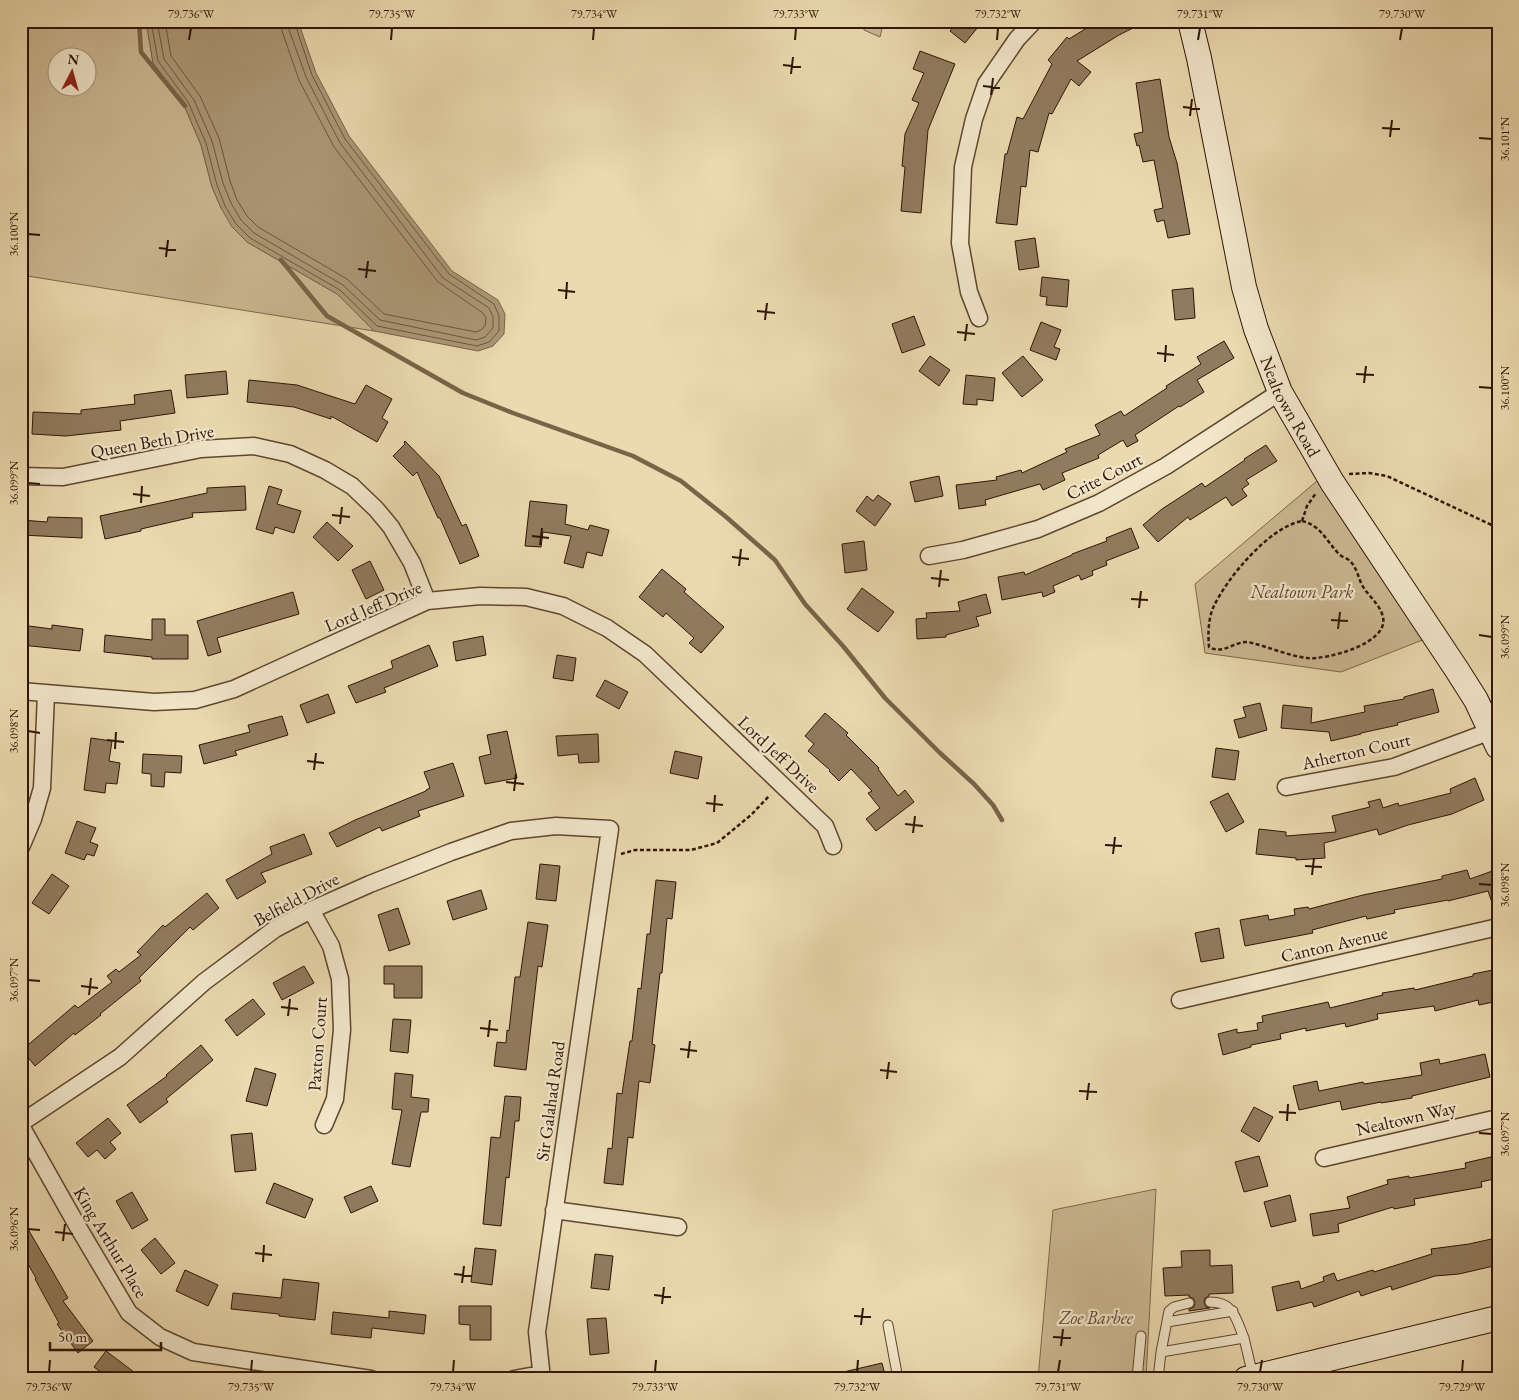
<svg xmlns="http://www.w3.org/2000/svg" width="1519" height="1400" viewBox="0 0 1519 1400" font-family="'EB Garamond',serif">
	<rect width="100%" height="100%" fill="#ebdaaf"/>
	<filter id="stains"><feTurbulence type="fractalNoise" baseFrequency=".004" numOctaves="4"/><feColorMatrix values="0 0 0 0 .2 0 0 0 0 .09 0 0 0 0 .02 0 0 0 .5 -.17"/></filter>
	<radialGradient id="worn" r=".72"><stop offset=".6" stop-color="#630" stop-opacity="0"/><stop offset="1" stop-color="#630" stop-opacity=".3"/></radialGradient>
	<path fill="#cbb892" stroke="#7d664c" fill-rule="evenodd" d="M21 21H146L153 63 184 105 201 145 212 187 221 208 247 242 337 294 374 331 21 275ZM58 58H88V88H58Z
		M862 21H884L880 37 864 30Z
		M1317 481 1425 639 1341 672 1205 653 1195 584Z
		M1156 1189 1146 1379H1038L1053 1210Z"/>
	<path fill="#ab9776" stroke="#796349" d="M146 21H298L316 73 349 136 452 271 498 300 505 314 504 334 493 346 478 351 374 331 337 294 247 242 232 227 221 208 212 187 201 145 184 105 153 63Z"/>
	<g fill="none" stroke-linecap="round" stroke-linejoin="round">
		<path stroke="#6d563e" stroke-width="1" d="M151 21 158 61 188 102 206 143 217 185 225 206 236 224 250 238 340 290 377 326 477 346 489 342 499 331V316L494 304 449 274 345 139 312 75 294 21
			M157 21 164 59 194 100 212 141 223 183 231 203 241 220 254 233 343 285 380 320 476 340 485 337 493 328V317L489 308 443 278 340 143 306 77 288 27 287 21
			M165 21 171 56 200 96 219 138 230 181 237 200 247 216 258 227 347 279 384 314 476 332 481 330 485 326 486 318 483 313 438 282 334 147 299 80 281 28 280 21"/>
		<path stroke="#796349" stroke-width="4.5" d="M139 21 141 52 185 106
			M281 260 327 316 463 393 513 413 633 456 681 481 725 516 775 560 805 604 843 646 885 698 940 753 974 784 993 805 1002 820"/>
	</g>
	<path fill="#917b5e" stroke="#2f1406" d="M958 21H983L965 43 950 31Z
		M1098 21H1147L1119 35 1077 61 1091 72 1079 86 1071 79 1052 114 1049 113 1038 152 1030 150 1026 187 1021 186 1017 225 996 223 1005 154H1007L1017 117 1023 119 1052 64 1048 60 1067 37 1069 39Z
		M920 51 955 64 928 130 921 213 901 211 905 167 902 166 905 134 919 103 912 100 924 73 913 69Z
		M1160 79 1169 137 1177 163 1190 234 1168 238 1164 220 1157 222 1154 210 1163 208 1154 160 1143 162 1139 145 1137 146 1134 134 1143 132 1136 83Z
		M1035 238 1039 267 1019 270 1015 241Z
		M1042 277 1069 280 1067 307 1046 305 1047 297 1040 296Z
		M1193 288 1195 318 1175 320 1172 290Z
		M914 316 925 345 902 353 892 324Z
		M1041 322 1061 330 1054 347 1060 349 1056 360 1030 350Z
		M1224 341 1234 358 1197 380 1204 392 1180 407 1179 406 1135 435 1138 441 1127 447 1123 440 1098 455 1099 458 1062 473 1065 480 1043 490 1040 484 985 500 986 505 959 509 956 485 997 480 996 477 1021 470 1022 473 1067 452 1065 449 1100 435 1095 425 1121 411 1124 416 1167 388 1166 386 1201 364 1197 357Z
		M930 356 950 370 939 386 919 371Z
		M1023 356 1043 380 1022 397 1002 373Z
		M226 371 228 394 187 398 185 375Z
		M966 375 995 378 993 401 977 399V405L963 404Z
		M249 380 297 385 355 404 366 385 392 399 382 418 388 422 377 442 331 416V419L294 407 247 402Z
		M171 390 175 413 120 421 121 430 66 436 32 434 33 412 81 414V410L135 404 134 395Z
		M405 441 439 476 462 526 466 524 479 556 460 564 440 518H438L417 472 413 476 393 456 405 444 404 442Z
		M1266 445 1277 461 1246 480 1249 484 1242 489 1247 496 1232 506 1226 497 1190 520 1188 517 1158 542 1143 525 1162 509 1202 483 1205 487 1245 460 1244 459Z
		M939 476 943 496 915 502 910 482Z
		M245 486 246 510 192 513 193 517 141 529V531L105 539 100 516 207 493V488Z
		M269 486 282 490 277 504 301 511 294 533 275 527 273 534 256 529Z
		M878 495 891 504 875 526 856 511 867 496 873 501Z
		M530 501 567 505 565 524 588 530 590 525 609 530 602 556 587 552 583 568 564 563 571 536 543 532 541 547 525 546Z
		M48 517 82 518V538L21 535V520L47 522Z
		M327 522 353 546 338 561 313 537Z
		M1131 528 1139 548 1106 561 1107 565 1092 571 1093 575 1081 580 1079 575 1053 586 1055 592 1043 597 1042 592 1002 600 998 577 1024 572 1025 575 1072 555V554L1107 541 1106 538Z
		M864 541 867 570 845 573 842 544Z
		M370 561 384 590 366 599 352 570Z
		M662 569 686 589 684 592 724 627 701 653 689 643 694 638 666 613 663 617 639 597Z
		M862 588 894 612 878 632 847 609Z
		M293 592 299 614 217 638 221 652 208 656 197 621Z
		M986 594 991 613 976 617 979 626 946 635V637L917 639 916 619 927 618 926 613 960 611 958 602Z
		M152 619H165V635H188V659H152V657L104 652 105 635 152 640Z
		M21 625 52 629V625L83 629 80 651 21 645Z
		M483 636 486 655 456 661 453 642Z
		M429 645 438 666 384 688 386 692 356 703 348 686 393 668 391 661Z
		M557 655 576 658 573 681 553 678Z
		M605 680 628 692 619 709 596 696Z
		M1433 689 1439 712 1397 723 1398 725 1361 733V734L1331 741 1329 732 1281 728 1283 705 1312 708 1311 723 1365 712 1364 706 1404 699V697Z
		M328 694 335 713 307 723 300 705Z
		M1260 703 1267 730 1239 738 1234 720 1246 717 1243 707Z
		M825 713 848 733 846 735 879 768 878 769 898 796 905 790 914 802 876 831 866 819 880 808 868 793 872 791 851 769 839 781 829 771 830 770 808 751 814 744 805 736Z
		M282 716 288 735 235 751 237 755 204 764 199 745 250 732 248 725Z
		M507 731 517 778 485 784 479 757 491 754 487 735Z
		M598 734 599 762 579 763 578 754 558 756 556 736Z
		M91 738 112 741 109 761 120 763 117 784 106 783 105 793 84 790Z
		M1216 748 1239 751 1235 780 1212 777Z
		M675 751 702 757 698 779 670 773Z
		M143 754 182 756 181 773 165 772 164 787 151 786V774L142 773Z
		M453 763 464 796 418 811 420 816 382 831 380 827 337 847 329 833 355 820 426 791V790L430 788 424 772Z
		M1475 778 1484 800 1452 814 1408 825 1379 835 1377 829 1324 843 1325 858 1296 860V858L1256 854 1259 829 1286 832V836L1336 832 1332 816 1370 807 1368 802 1380 799 1383 808 1398 803 1399 806 1451 793 1450 789Z
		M1228 793 1244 822 1226 832 1210 802Z
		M77 821 96 828 90 842 98 845 94 856 87 854 84 860 65 853Z
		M304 834 312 854 261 873 266 882 237 899 226 880 272 854 270 847Z
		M540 864 560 866 556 901 536 899Z
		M1498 869V913L1496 914 1488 891 1448 901V900L1394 910 1395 913 1367 919 1366 916 1312 930 1313 933 1245 946 1240 920 1268 915 1269 920 1295 915 1294 909 1308 907 1309 909 1363 895 1442 879V876L1467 870 1470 879Z
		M52 874 69 886 49 914 32 903Z
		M656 880 676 882 672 919 667 918 662 973H660L652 1044 655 1045 650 1083 639 1081 633 1138 628 1137 623 1185 604 1183 608 1148 612 1149 617 1093 622 1094 630 1041H632L638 988 641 989 647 934H650Z
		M481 890 487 909 453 920 447 901Z
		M207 893 219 908 193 930 190 927 139 978 141 981 100 1014 101 1015 75 1035 74 1033 35 1066 22 1050 75 1005 78 1008 112 982 107 976 116 969 119 972 141 955 137 952 163 925 165 927Z
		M398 908 410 944 389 951 378 915Z
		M528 922 548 925 542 967 538 966 526 1070 494 1066 497 1042 506 1043 507 1030 509 1031 515 977H520Z
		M1219 928 1224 958 1201 962 1195 933Z
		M304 966 314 983 282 1000 273 983Z
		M384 966H422V998H394V984H384Z
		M1498 969V1001L1479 1005 1478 1000 1435 1011 1434 1006 1377 1014 1378 1019 1346 1027 1345 1023 1306 1031V1028L1280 1034 1281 1039 1251 1045V1047L1223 1055 1218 1034 1237 1029V1033L1258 1030 1257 1023 1263 1022 1262 1016 1328 1002 1330 1008 1383 995 1382 993 1414 988 1415 990 1473 976V974Z
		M253 999 265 1014 237 1036 225 1020Z
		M393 1019 411 1020 408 1053 390 1051Z
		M201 1045 213 1060 166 1099 168 1102 140 1123 127 1105 167 1076 166 1075Z
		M1485 1054 1490 1077 1412 1096V1098L1381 1103V1102L1342 1110 1340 1101 1299 1110 1293 1086 1317 1081 1319 1091 1363 1082 1364 1084 1422 1075 1420 1063 1439 1059 1440 1064Z
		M255 1068 276 1074 267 1106 246 1101Z
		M395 1073 413 1075 411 1097 429 1099 428 1112H421L410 1167 392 1164 402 1110 392 1109Z
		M505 1096 521 1097 519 1121H515L509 1178 506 1177 501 1226 483 1224 491 1137 500 1138Z
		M1254 1107 1273 1117 1259 1142 1241 1131Z
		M108 1118 121 1133 110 1142 116 1149 105 1159 97 1150 88 1157 76 1143Z
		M252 1133 256 1170 235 1172 231 1135Z
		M1259 1156 1268 1186 1244 1192 1235 1162Z
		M1495 1156 1498 1166V1178L1481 1182 1482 1187 1414 1199 1415 1205 1394 1209 1393 1207 1338 1224 1339 1232 1313 1236 1310 1214 1350 1208 1347 1197 1388 1184 1387 1180 1409 1176V1178L1466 1168 1465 1163Z
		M274 1183 313 1199 305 1218 266 1203Z
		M371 1186 378 1201 351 1213 344 1197Z
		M132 1192 148 1220 132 1229 116 1201Z
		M1290 1195 1296 1221 1271 1227 1264 1202Z
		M21 1217 68 1298 63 1301 93 1341 78 1353 57 1324 59 1323 35 1279 36 1278 21 1252Z
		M155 1238 175 1263 161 1274 141 1250Z
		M1496 1238 1498 1247V1265L1459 1274 1435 1276 1392 1290 1391 1286 1361 1296 1359 1291 1314 1307 1312 1302 1277 1311 1272 1287 1299 1281 1301 1289 1324 1281 1323 1277 1334 1273 1337 1281 1373 1270 1374 1272 1432 1254 1431 1249 1469 1244Z
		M475 1248 496 1250 492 1285 471 1282Z
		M1210 1250V1266L1232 1265 1233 1293 1209 1294V1296L1205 1298 1204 1302 1206 1307 1210 1308 1189 1311V1309L1194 1307 1195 1302 1193 1298 1189 1297V1295L1165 1296 1163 1268 1182 1267 1181 1251Z
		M595 1254 613 1256 609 1290 591 1288Z
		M185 1270 218 1285 208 1306 176 1291Z
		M283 1279 319 1283 315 1320 279 1316V1314L231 1309 233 1293 281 1298Z
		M459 1306H491V1340H470V1325L459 1324Z
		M389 1311 426 1315 424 1334 372 1328 371 1338 331 1334 333 1312 389 1318Z
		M606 1318 609 1353 590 1355 587 1319Z
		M106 1351 134 1372 129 1379H110L94 1367Z
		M882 1363 886 1379H835V1374Z"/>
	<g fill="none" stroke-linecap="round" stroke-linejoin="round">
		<defs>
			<path id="lane" d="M1210 1302C1234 1302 1236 1319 1244 1338
				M1167 1322 1233 1311
				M888 1325 898 1379
				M1161 1352 1169 1311 1174 1307 1189 1303
				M1137 1379 1141 1336
				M1158 1379 1161 1352 1244 1338 1253 1376"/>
			<path id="street" d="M979 318 969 292 960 243 963 167 974 119 986 84 1017 39 1034 21
				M21 476 63 477 201 449 254 446 290 454 325 470 352 486 376 509 391 527 412 563 427 601
				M929 556 963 550 1038 529 1099 503 1166 466 1280 392
				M21 691 154 702 195 700 234 689 427 601 480 596 526 597 563 606 607 628 645 654 825 826 833 846
				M1286 787 1394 767 1491 731
				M21 847 33 819 42 788 46 694
				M311 910 331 946 340 979 342 1030 335 1099 324 1125
				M1180 1000 1498 927
				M21 1123 120 1057 204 982 275 929 311 910 370 884 451 852 511 831 556 826 610 829 537 1332 542 1379
				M21 1126 78 1227 129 1313 160 1337 193 1352 371 1379
				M1324 1158 1498 1118
				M554 1210 678 1227
				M514 1379 541 1374"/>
			<g id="secondary">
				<path id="s1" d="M1190 21 1199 58 1244 287 1256 329 1280 392 1332 482 1457 670 1476 700 1498 747"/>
				<path d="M1246 1379 1498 1318"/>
			</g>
		</defs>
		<use href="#lane" stroke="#5e4630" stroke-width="11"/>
		<use href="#street" stroke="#5e4630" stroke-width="19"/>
		<use href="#secondary" stroke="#2f1406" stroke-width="26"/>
		<path stroke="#2f1406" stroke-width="2.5" stroke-dasharray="4 2.5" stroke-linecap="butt" d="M1349 474 1369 473 1387 476 1498 528
			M1302 521C1320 525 1326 540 1338 553 1341 557 1347 558 1350 561 1357 568 1358 577 1362 585 1368 596 1380 604 1383 617 1389 644 1326 660 1307 658 1289 656 1269 647 1252 643 1236 638 1225 656 1209 647 1208 635 1208 620 1213 608 1226 579 1269 527 1302 521Z
			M1302 521 1307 506 1316 493
			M621 854 635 850H691L717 843 751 815 770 795"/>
		<use href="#lane" stroke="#f2e7cb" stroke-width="9"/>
		<use href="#street" stroke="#f2e7cb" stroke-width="16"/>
		<use href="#secondary" stroke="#f2e7cb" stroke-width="24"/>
	</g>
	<path fill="none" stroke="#2f1406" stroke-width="2" d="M189 40 191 28M391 40 392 28M593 40 594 28M795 40 796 28M997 40 998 28M1198 40 1200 28M1400 40 1402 28M783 65 801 67M791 74 793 57M983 86 1000 88M991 95 993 78M1183 107 1200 109M1190 116 1192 99M1382 128 1400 129M1390 137 1392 120M1479 138 1492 139M28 234 40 235M159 248 176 250M166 257 168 240M358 269 376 271M366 278 368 261M558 290 575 292M566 299 567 282M757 311 775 313M765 320 767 303M957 332 975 334M965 341 967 324M1157 353 1174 355M1165 362 1166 345M1356 374 1374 375M1364 383 1366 366M1479 387 1492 388M28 483 40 484M133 494 150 496M141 503 142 486M332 515 350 517M340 524 342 507M532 536 549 538M540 545 542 528M732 557 749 559M739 566 741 549M931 578 949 580M939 587 941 570M1131 599 1148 600M1139 608 1141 591M1331 620 1348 621M1338 629 1340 612M1479 635 1492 637M28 731 40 733M107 740 124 742M115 749 116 732M307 761 324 763M314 770 316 753M506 782 524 784M514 791 516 774M706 803 723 805M714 812 715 795M905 824 923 826M913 833 915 816M1105 845 1122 846M1113 854 1115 837M1305 866 1322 867M1312 875 1314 858M1479 884 1492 885M28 980 40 981M81 986 98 988M89 995 91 978M281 1007 298 1009M288 1016 290 999M480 1028 498 1030M488 1037 490 1020M680 1049 697 1051M688 1058 690 1041M880 1070 897 1072M887 1079 889 1062M1079 1091 1097 1092M1087 1100 1089 1083M1279 1112 1296 1113M1287 1121 1288 1104M1479 1133 1492 1134M28 1229 40 1230M55 1232 73 1234M63 1241 65 1224M255 1253 272 1255M263 1262 264 1245M454 1274 472 1276M462 1283 464 1266M654 1295 671 1297M662 1304 664 1287M854 1316 871 1317M861 1325 863 1308M1053 1337 1071 1338M1061 1346 1063 1329M49 1372 50 1360M251 1372 252 1360M453 1372 454 1360M655 1372 656 1360M857 1372 858 1360M1058 1372 1060 1360M1260 1372 1262 1360M1462 1372 1463 1360"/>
	<g text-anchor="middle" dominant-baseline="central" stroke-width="4.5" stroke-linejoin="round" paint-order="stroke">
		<g font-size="18" fill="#2f1406" stroke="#f2e7cb">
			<text stroke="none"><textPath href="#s1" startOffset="400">Nealtown Road</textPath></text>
			<text transform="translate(152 441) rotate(-10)">Queen Beth Drive</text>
			<text transform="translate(1104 476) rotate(-27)">Crite Court</text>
			<text transform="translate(373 606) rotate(-23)">Lord Jeff Drive</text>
			<text transform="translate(1356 751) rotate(-13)">Atherton Court</text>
			<text transform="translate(779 754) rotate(43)">Lord Jeff Drive</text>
			<text transform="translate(296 899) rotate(-28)">Belfield Drive</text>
			<text transform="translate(1334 944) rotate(-13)">Canton Avenue</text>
			<text transform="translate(317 1044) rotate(-86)">Paxton Court</text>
			<text transform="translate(550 1101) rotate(-82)">Sir Galahad Road</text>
			<text transform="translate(1406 1118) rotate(-13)">Nealtown Way</text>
			<text transform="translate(111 1242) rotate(59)">King Arthur Place</text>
		</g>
		<g font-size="18" font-style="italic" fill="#5e4530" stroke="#f2e7cb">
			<text x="1302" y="591">Nealtown Park</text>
			<text x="1096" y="1317">Zoe Barbee</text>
		</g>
	</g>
	<rect width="1519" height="1400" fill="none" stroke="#ebdaaf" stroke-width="55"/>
	<g transform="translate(72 72) rotate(6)"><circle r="24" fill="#f2e7cb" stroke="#a4937c"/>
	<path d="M0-4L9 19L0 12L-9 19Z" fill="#8f2418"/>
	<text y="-8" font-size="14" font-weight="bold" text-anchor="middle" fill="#2f1406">N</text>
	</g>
	<path d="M50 1342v8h111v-8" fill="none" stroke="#2f1406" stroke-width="2.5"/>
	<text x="58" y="1342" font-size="15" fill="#2f1406" stroke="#f2e7cb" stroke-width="4" paint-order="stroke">50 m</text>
	<rect x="28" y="28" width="1464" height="1344" fill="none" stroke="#2f1406" stroke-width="2"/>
	<g font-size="12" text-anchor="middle" fill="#2f1406">
		<text x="191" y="18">79.736°W</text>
		<text x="392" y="18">79.735°W</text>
		<text x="594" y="18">79.734°W</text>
		<text x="796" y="18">79.733°W</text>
		<text x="998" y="18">79.732°W</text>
		<text x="1200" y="18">79.731°W</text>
		<text x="1402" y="18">79.730°W</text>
		<text transform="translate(1505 139) rotate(-90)" y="4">36.101°N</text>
		<text transform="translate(14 234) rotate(-90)" y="4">36.100°N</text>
		<text transform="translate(1505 388) rotate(-90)" y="4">36.100°N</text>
		<text transform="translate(14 483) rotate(-90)" y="4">36.099°N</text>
		<text transform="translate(1505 637) rotate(-90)" y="4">36.099°N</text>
		<text transform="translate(14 731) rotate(-90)" y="4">36.098°N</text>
		<text transform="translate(1505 885) rotate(-90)" y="4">36.098°N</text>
		<text transform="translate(14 980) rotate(-90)" y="4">36.097°N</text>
		<text transform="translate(1505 1134) rotate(-90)" y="4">36.097°N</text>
		<text transform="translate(14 1229) rotate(-90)" y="4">36.096°N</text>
		<text x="49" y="1391">79.736°W</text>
		<text x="251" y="1391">79.735°W</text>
		<text x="453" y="1391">79.734°W</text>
		<text x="655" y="1391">79.733°W</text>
		<text x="857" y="1391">79.732°W</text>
		<text x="1058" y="1391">79.731°W</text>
		<text x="1260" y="1391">79.730°W</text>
		<text x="1462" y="1391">79.729°W</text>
	</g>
	<rect width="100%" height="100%" filter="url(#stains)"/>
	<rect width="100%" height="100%" fill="url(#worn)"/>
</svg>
